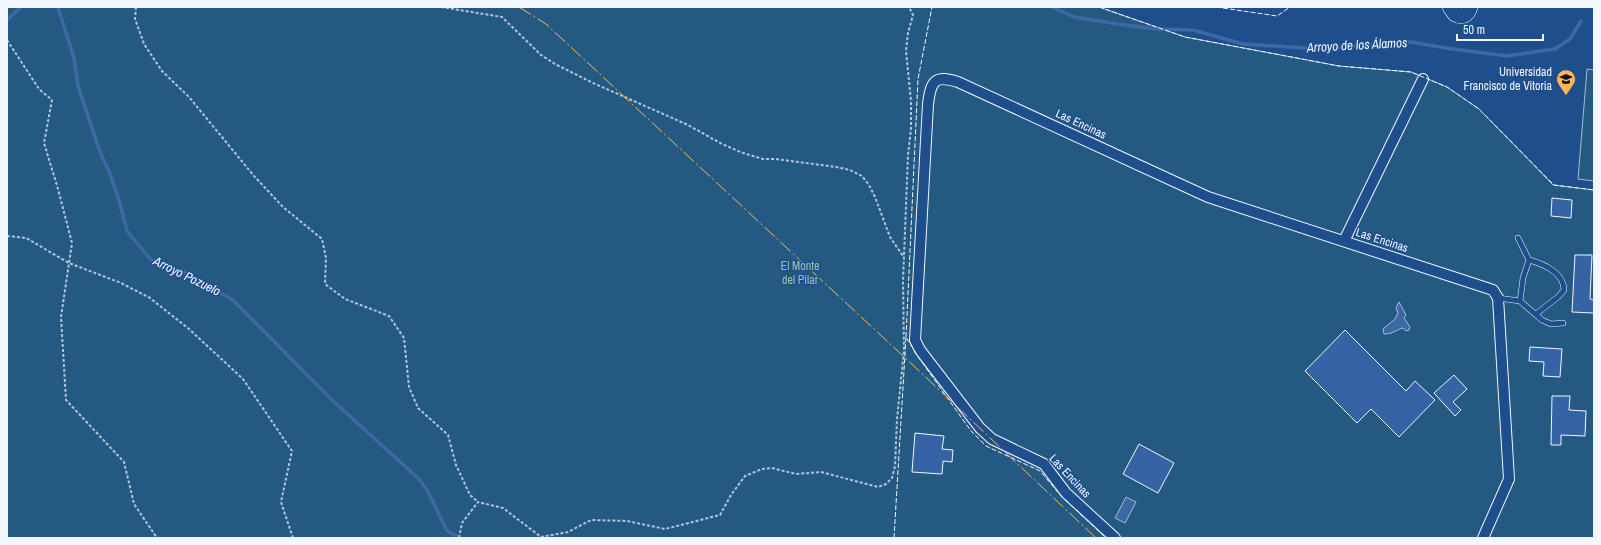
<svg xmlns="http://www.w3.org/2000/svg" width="1601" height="545" viewBox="0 0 1601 545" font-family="'Archivo Narrow',sans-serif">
	<rect width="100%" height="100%" fill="#1f4e8c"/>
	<path fill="#245a82" stroke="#a8bbd7" d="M7 7H1099L1185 37 1339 66 1411 72 1447 87 1479 109 1553 185 1594 190V538H7Z
		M1587 69 1594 70V181L1578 179Z"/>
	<path fill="#3b69a3" stroke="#a8bbd7" d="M1399 302 1406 315 1404 318 1410 327 1409 330 1406 331 1403 328C1399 328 1394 334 1384 334L1383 329 1395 319 1398 313 1396 308Z
		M1126 497 1136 502 1125 523 1115 518Z"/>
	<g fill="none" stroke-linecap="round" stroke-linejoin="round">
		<path stroke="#3b69a3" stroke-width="3.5" d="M58 7 74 58 78 86 100 152 110 174 118 197 127 231 151 260 186 273 233 300 332 400 419 479 427 490 447 531 460 538
			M1051 7 1074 17 1125 25 1157 29 1193 30 1243 44 1320 49 1411 42 1446 48 1507 56 1555 49 1570 39 1581 21
			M7 20 21 7"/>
	</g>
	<path fill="#3563a3" stroke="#f2f6ff" d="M1552 198 1572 200 1571 218 1551 216Z
		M1575 255H1592L1590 299 1594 300V313L1572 312Z
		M1345 330 1406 391 1415 381 1435 400 1399 437 1371 409 1357 423 1305 371Z
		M1530 347 1562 349 1560 377 1543 376 1544 362 1529 361Z
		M1454 375 1467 389 1453 402 1461 410 1455 416 1434 393Z
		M1552 396H1570L1569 410 1586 411 1585 436 1561 435V445H1551Z
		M915 433 944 436 942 449 953 450 952 462 943 461 942 474 912 472Z
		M1139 444 1174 463 1158 493 1123 474Z"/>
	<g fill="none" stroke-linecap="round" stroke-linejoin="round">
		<defs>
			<path id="lane" d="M1518 238 1529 260 1523 278 1520 301 1542 320 1551 324 1563 323
				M1529 260C1544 264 1564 273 1564 290L1558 297 1536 314
				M1498 298 1520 301"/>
			<path id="street" d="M1344 241 1423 79
				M1115 538 1066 493 1044 464 992 439 980 428 920 350 915 340 928 104C931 80 935 75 958 82L1208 197 1493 290 1498 298 1509 479 1483 538"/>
			<path id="secondary" d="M1450 7 1455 14C1462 18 1468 15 1470 7"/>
		</defs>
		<use href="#lane" stroke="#f2f6ff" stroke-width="6"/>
		<use href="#street" stroke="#f2f6ff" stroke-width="12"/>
		<use href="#secondary" stroke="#f2f6ff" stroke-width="16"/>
		<path stroke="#b3c4dc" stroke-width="2" stroke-dasharray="3 2" stroke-linecap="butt" d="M136 7 135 19 144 44 162 71 189 97 254 176 283 207 322 239 326 258 325 284 345 299 389 316 404 338 409 387 418 408 448 435 456 465 470 495 478 502
			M441 7 502 17 541 55 555 64 593 83 688 125 722 144 743 153 763 159H776L836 167 850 170 862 176 869 185 875 197 890 237 903 256
			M7 40 39 89 52 100 44 143 58 189 72 243 61 317 66 400 124 462 134 504 157 538
			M7 236 26 238 69 263 121 283 150 298 189 329 243 379 292 451 281 502 293 538
			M459 538 462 523 478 502 503 508 541 537 568 532 591 520 627 521 665 529 720 515 731 495 745 476 762 469 772 468 796 474 821 472 878 487 886 484 892 478 895 466 897 419 904 351 903 281 908 155 911 129V101L906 51 908 33 913 15 909 7"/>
		<use href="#lane" stroke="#1f4e8c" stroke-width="5"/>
		<use href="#street" stroke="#1f4e8c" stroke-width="10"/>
		<use href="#secondary" stroke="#1f4e8c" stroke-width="15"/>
		<path stroke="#f2f6ff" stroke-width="1" stroke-dasharray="5 2" stroke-linecap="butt" d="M1099 7 1185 37 1339 66 1411 72 1447 87 1479 109 1554 185 1594 190
			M1216 7 1277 16 1290 7
			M906 337 918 79 932 7
			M894 538 906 337 919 358 971 431 986 446 1040 471 1062 497 1106 538"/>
		<path stroke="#ffb74d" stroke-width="1" stroke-dasharray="14 3 2 3" stroke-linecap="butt" d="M519 7 546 24 916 368 1096 538"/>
	</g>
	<defs>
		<symbol id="university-pin" viewBox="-11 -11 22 30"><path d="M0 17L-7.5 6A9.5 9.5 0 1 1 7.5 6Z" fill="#ffb74d" stroke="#1f4e8c"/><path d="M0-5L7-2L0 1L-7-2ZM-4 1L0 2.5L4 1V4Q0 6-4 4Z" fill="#111"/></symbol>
	</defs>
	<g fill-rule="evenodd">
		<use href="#university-pin" x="1555" y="68" width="22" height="30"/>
	</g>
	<g text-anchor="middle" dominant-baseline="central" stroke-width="3" stroke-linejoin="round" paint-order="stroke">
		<g font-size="12" fill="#f2f6ff" stroke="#1f4e8c" text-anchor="end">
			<text x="1552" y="72">Universidad<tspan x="1552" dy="14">Francisco de Vitoria</tspan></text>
		</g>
		<g font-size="12" fill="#f2f6ff" stroke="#1f4e8c">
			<text transform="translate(1081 124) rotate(25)">Las Encinas</text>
			<text transform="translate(1382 240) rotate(18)">Las Encinas</text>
			<text transform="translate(1070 476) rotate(47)">Las Encinas</text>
		</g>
		<g font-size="12" fill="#97c8a6" stroke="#1f4e8c">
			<text x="800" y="266">El Monte<tspan x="800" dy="14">del Pilar</tspan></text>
		</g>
		<g font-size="13" font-style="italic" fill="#f2f6ff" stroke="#1f4e8c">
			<text transform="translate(1357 45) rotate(-3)">Arroyo de los Álamos</text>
			<text transform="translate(187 276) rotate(26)">Arroyo Pozuelo</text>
		</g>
	</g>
	<rect width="1601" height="545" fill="none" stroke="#f2f6ff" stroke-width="16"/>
	<path d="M1457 34v6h86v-6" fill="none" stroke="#f2f6ff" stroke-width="2"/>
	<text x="1463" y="34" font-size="12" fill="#f2f6ff" stroke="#1f4e8c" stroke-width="3" paint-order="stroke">50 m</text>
</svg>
